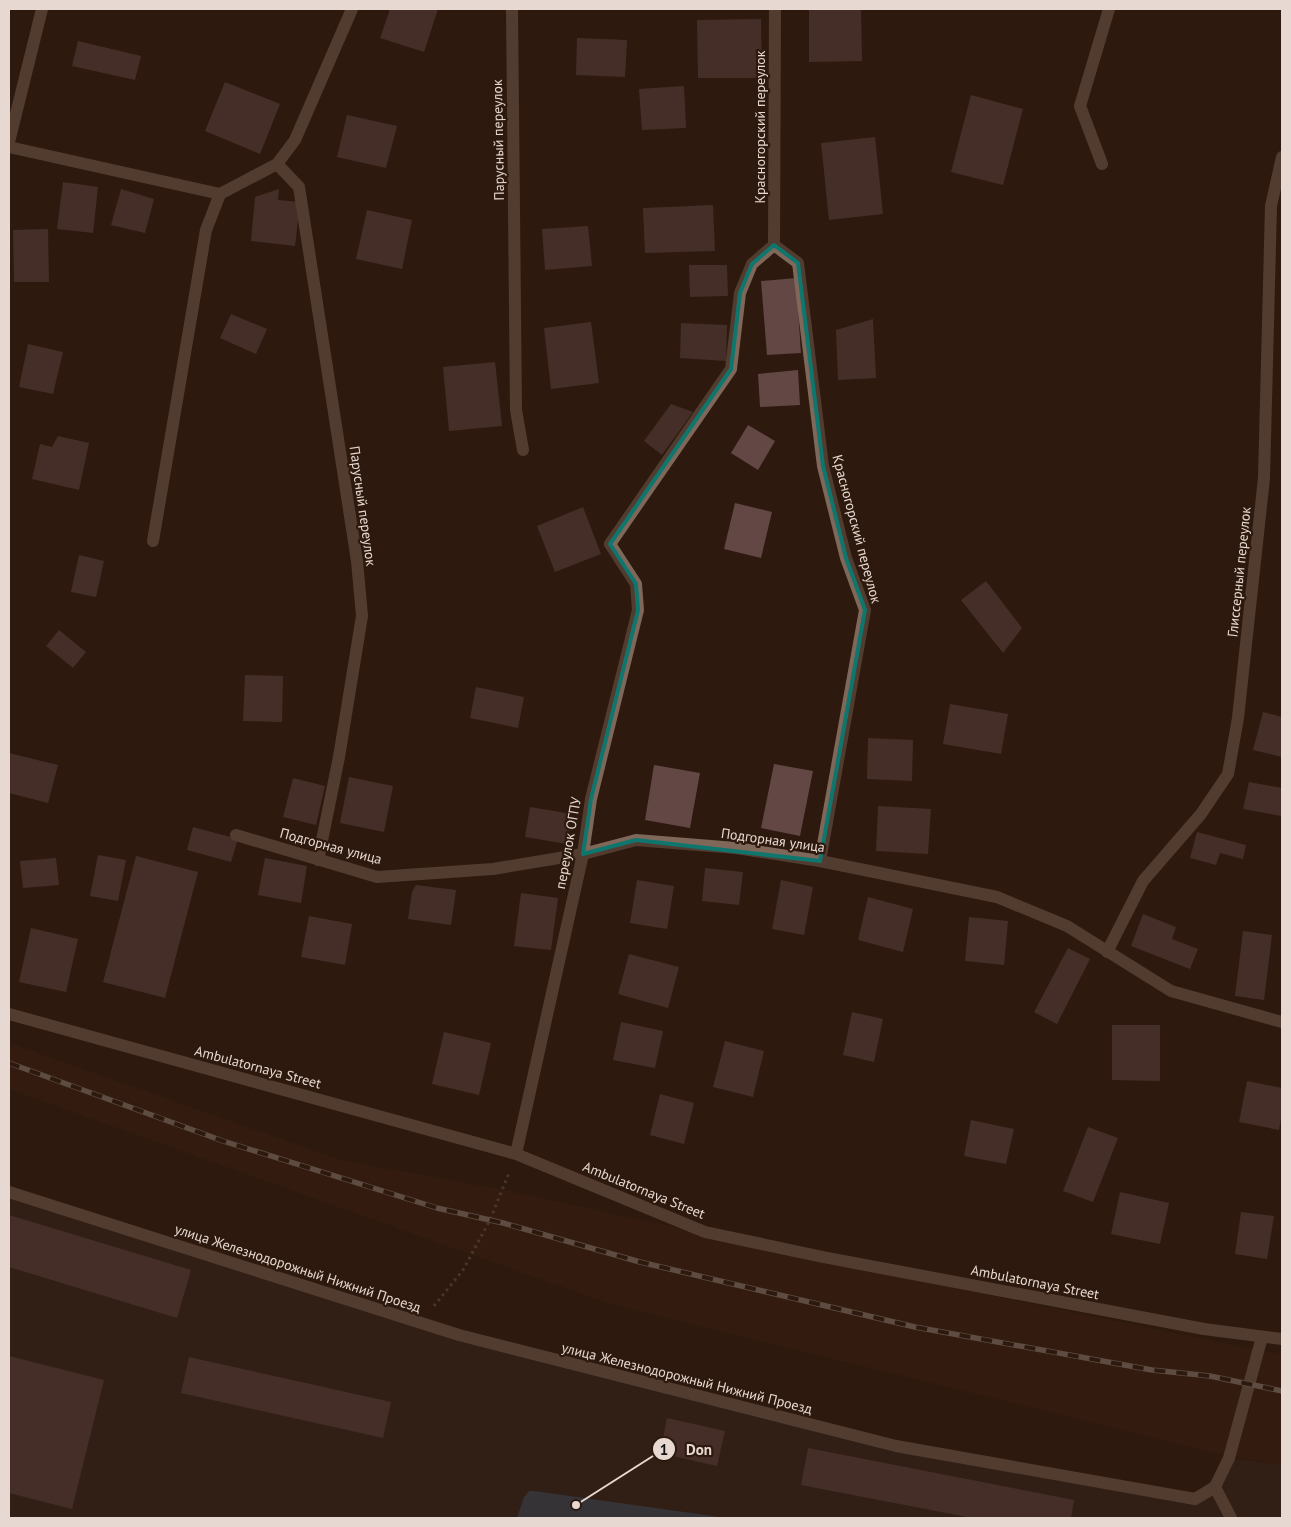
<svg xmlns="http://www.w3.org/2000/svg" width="1291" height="1527" viewBox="0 0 1291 1527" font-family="'PT Sans',sans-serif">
	<rect width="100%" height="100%" fill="#2d190e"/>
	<path fill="#3a2011" d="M9 1043 340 1160 499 1189 984 1294 1282 1355V1465L1229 1456 610 1304 9 1089Z"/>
	<path fill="#36251d" d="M9 1192 459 1335 896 1446 1195 1499 1229 1458 1282 1465V1518H727L529 1491 524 1497 517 1518H9Z"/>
	<path fill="#415369" d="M529 1491H534L727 1518H517L524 1497Z"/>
	<path fill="#624745" d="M390 9H438L424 52 380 38Z
		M809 9H861L862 61 809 62Z
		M761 19 762 78H698L697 20Z
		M577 38 627 40 625 77 576 75Z
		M78 41 141 56 135 80 72 66Z
		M225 82 280 104 260 154 205 131Z
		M684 86 686 128 642 130 639 89Z
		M971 95 1023 109 1003 185 951 172Z
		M347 115 397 126 386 168 337 157Z
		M875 137 883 214 829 220 821 143Z
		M63 182 98 187 93 233 57 229Z
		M121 189 154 199 145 233 111 225Z
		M279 189 278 200 300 202 295 246 251 241 255 197Z
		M713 205 715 251 645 253 643 208Z
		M367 210 412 220 402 269 356 259Z
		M588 226 592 266 545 270 542 229Z
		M48 229 49 282H14L13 230Z
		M689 265H727L728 296 690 297Z
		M796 278 801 353 767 355 761 281Z
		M231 314 267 329 256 354 220 338Z
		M873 319 876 378 838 380 836 330Z
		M591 322 599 383 551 389 544 328Z
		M681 323 727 325 726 361 680 358Z
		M28 344 63 352 53 394 19 387Z
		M495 362 502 426 449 431 443 367Z
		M798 370 800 405 760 407 758 374Z
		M671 404 693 412 662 455 644 441Z
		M748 425 775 441 758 470 731 453Z
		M58 436 89 443 79 490 32 479 40 444 52 447Z
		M735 503 772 512 761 558 724 549Z
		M583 507 601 554 555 572 537 526Z
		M79 555 104 561 96 597 71 592Z
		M986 581 1022 628 1003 653 961 600Z
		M59 630 86 652 73 668 46 646Z
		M245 675 283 676 282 722 243 721Z
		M476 687 524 697 518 728 470 718Z
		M950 704 1008 714 1001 754 943 744Z
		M1263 712 1282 717V757L1253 750Z
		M868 738 913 740 912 781 867 779Z
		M9 753 58 765 48 803 9 793Z
		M774 764 813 771 800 836 761 828Z
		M654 765 700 773 690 828 645 820Z
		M349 777 393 786 384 832 340 823Z
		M293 778 325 786 316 825 283 817Z
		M1249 782 1282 788 1281 816 1243 809Z
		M878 806 931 809 928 854 876 851Z
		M530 807 572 814 567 844 525 837Z
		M193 827 238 839 231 862 187 850Z
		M1197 832 1246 845 1243 859 1220 853 1216 865 1190 858Z
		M98 855 126 860 118 901 90 896Z
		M136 856 198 872 165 998 103 982Z
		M56 858 59 885 23 888 20 861Z
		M265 858 307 866 301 903 258 895Z
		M705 868 743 872 739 905 702 901Z
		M637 880 674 886 667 929 630 923Z
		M781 880 813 887 804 935 772 929Z
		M416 885 456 890 451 925 408 919 412 892Z
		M521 893 558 898 551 950 514 946Z
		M868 897 913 909 903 952 858 940Z
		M1143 914 1176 927 1172 939 1198 949 1190 969 1131 946Z
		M309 916 352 924 345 965 301 957Z
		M969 917 1008 921 1004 965 965 961Z
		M31 928 78 939 66 992 19 982Z
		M1243 931 1272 935 1264 1000 1235 996Z
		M1068 948 1090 959 1057 1024 1034 1012Z
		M629 954 679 967 668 1008 618 994Z
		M852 1012 883 1019 874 1062 843 1055Z
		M621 1022 663 1031 655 1068 613 1060Z
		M1112 1025H1160V1081L1112 1080Z
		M444 1032 491 1043 479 1095 432 1084Z
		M725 1041 764 1051 753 1097 713 1087Z
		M1247 1081 1282 1088V1112L1279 1130 1239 1122Z
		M660 1094 694 1103 684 1144 650 1135Z
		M971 1120 1014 1129 1006 1164 964 1156Z
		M1088 1127 1118 1138 1093 1202 1063 1191Z
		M1120 1192 1169 1203 1160 1244 1111 1234Z
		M1241 1212 1274 1216 1267 1259 1235 1254Z
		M9 1215 191 1270 177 1318 9 1267Z
		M9 1356 104 1380 72 1509 9 1493Z
		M189 1357 391 1402 383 1438 181 1393Z
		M667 1418 725 1431 717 1466 660 1453Z
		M808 1448 1074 1500 1071 1518H972L801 1485Z"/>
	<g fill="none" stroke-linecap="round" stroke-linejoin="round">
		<path stroke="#6c5a50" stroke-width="3" stroke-dasharray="2.5 4" stroke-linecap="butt" d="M434 1306 463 1270 490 1220 509 1173"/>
		<path stroke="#7f675a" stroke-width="12" d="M512 9 516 410 523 450
			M775 9 774 245 798 263 823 466 846 558 865 610 820 861
			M9 142 42 9
			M9 147 220 194
			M277 164 299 187 357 561 362 616 339 757 318 860
			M1102 164 1080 106 1109 9
			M153 541 206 230 220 194 277 164 295 140 352 9
			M236 835 377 877 493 869 583 854 636 840 736 848 820 861 997 897 1067 926 1171 991 1282 1022
			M1107 952 1143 881 1201 814 1228 774 1238 718 1264 478 1271 206 1282 157
			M9 1014 516 1154 705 1232 823 1257 1204 1329 1282 1339
			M516 1154 583 854 591 799 638 610 636 584 610 544 731 369 740 293 752 264 774 245
			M9 1192 459 1335 896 1446 1195 1499 1215 1487 1229 1458 1262 1337
			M1215 1487 1231 1518"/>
		<defs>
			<path id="rail" d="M9 1063 223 1141 437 1208 503 1223 640 1262 915 1327 1152 1370 1210 1376 1282 1391"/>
		</defs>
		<use href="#rail" stroke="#99887f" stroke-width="5.5"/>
		<use href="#rail" stroke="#2d190e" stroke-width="4" stroke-dasharray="11" stroke-linecap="butt"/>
	</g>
	<path d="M0 0H1291V1527H0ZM774 245 798 263 823 466 846 558 865 610 820 861 636 840 583 854 591 799 638 610 636 584 610 544 731 369 740 293 752 264Z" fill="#2d190e" fill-opacity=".55" fill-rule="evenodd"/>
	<path fill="none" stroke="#0f766e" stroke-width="4" stroke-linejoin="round" d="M774 245 798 263 823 466 846 558 865 610 820 861 636 840 583 854 591 799 638 610 636 584 610 544 731 369 740 293 752 264Z"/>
	<g text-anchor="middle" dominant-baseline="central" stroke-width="4.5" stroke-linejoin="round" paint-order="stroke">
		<g font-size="14" fill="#e7d9d1" stroke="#2d190e">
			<text transform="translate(760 127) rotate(-90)">Красногорский переулок</text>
			<text transform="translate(498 140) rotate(-91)">Парусный переулок</text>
			<text transform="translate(363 506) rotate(82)">Парусный переулок</text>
			<text transform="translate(857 529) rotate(75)">Красногорский переулок</text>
			<text transform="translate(1239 572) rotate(-84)">Глиссерный переулок</text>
			<text transform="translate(773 840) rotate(8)">Подгорная улица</text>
			<text transform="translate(568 843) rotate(-80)">переулок ОГПУ</text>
			<text transform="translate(331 846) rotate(15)">Подгорная улица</text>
			<text transform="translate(258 1067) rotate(15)">Ambulatornaya Street</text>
			<text transform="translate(644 1190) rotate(22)">Ambulatornaya Street</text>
			<text transform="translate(298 1268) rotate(18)">улица Железнодорожный Нижний Проезд</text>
			<text transform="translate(1035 1282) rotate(11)">Ambulatornaya Street</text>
			<text transform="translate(687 1378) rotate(14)">улица Железнодорожный Нижний Проезд</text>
		</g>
	</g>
	<path fill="none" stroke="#e7d9d1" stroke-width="2" d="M576 1505L664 1449"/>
	<g fill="#e7d9d1" stroke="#2d190e" stroke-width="2">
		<circle cx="576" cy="1505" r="5"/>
		<circle cx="664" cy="1449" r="12"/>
	</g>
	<g font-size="15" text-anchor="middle" font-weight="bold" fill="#111">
		<text x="664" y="1455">1</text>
	</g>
	<g font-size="15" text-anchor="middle" font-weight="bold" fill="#e7d9d1" stroke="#2d190e" stroke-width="4.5" stroke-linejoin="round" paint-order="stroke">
		<text x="699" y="1455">Don</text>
	</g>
	<rect width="1291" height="1527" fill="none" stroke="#e7d9d1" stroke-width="20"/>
</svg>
